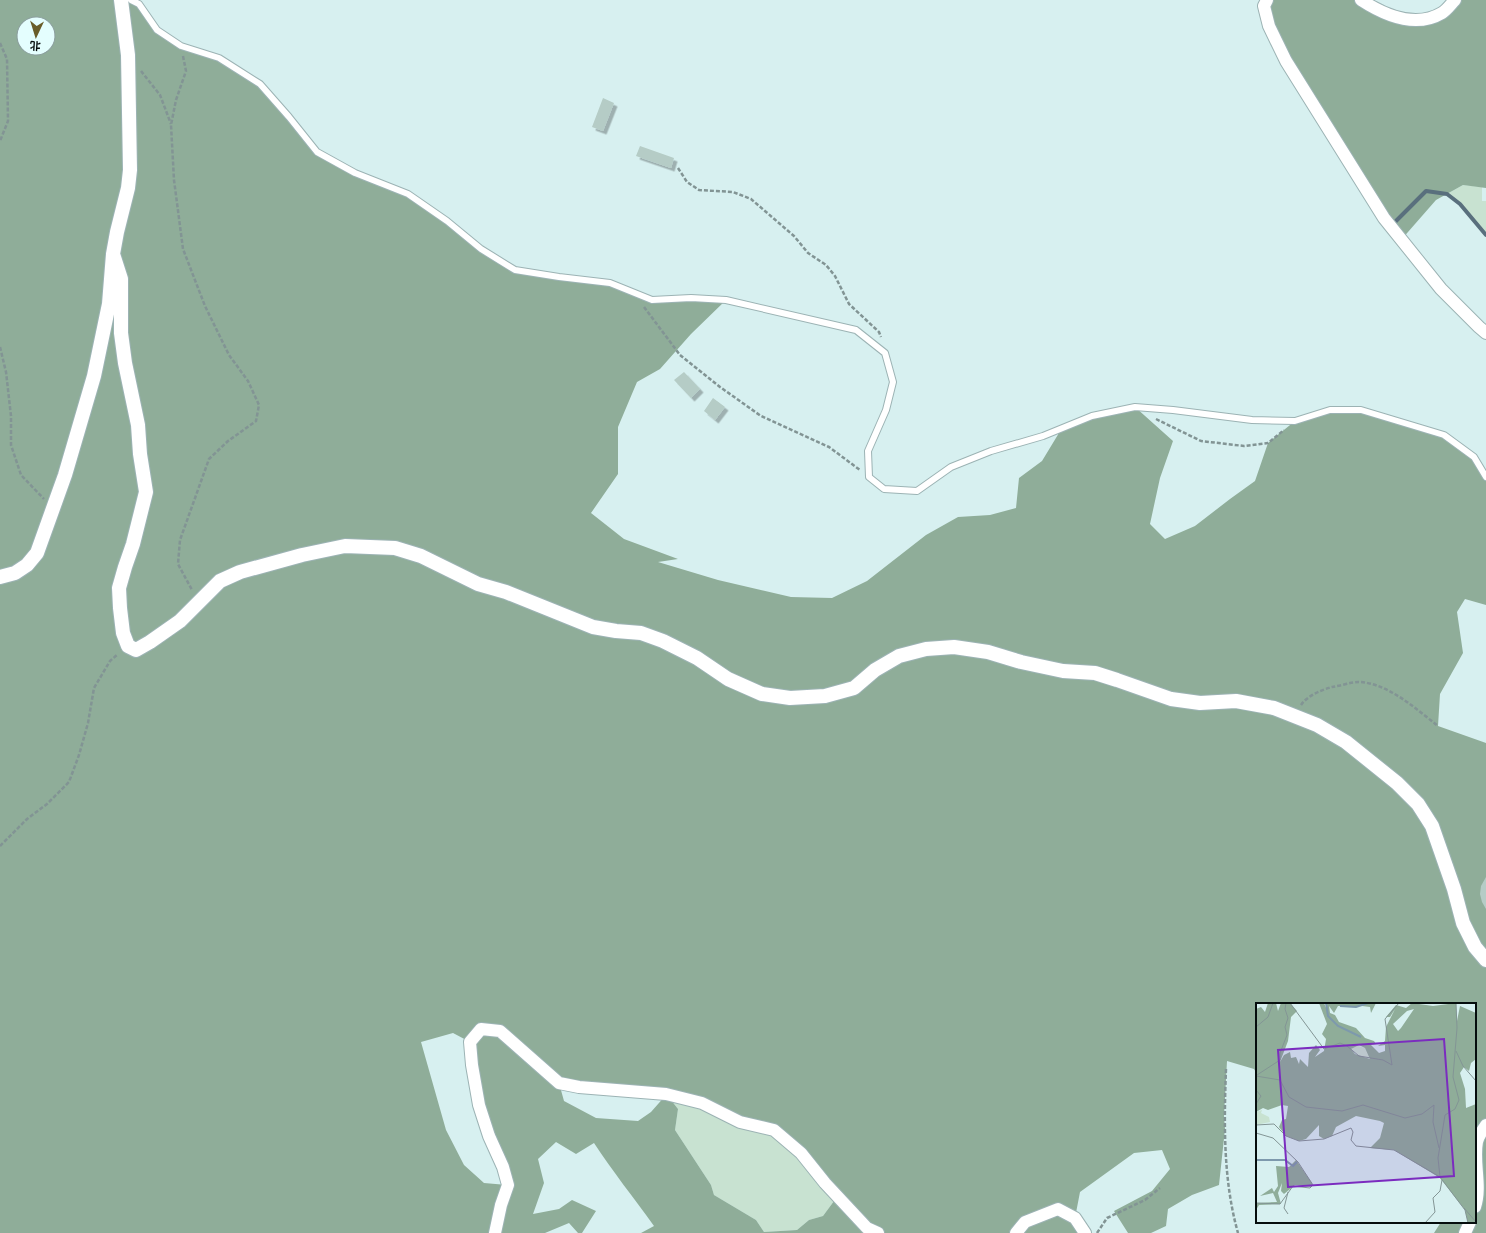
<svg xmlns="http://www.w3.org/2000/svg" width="1486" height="1233" viewBox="0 0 1486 1233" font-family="'Fira Sans Condensed','Noto Sans SC',sans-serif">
	<defs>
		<filter id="shadow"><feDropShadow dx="3.5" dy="3.5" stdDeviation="0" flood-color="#0004"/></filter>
	</defs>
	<rect width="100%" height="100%" fill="#d7f0f0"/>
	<path fill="#c8e2d1" d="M1463 185 1482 187V201H1486V235L1460 204 1447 194Z
		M666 1094 774 1130 837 1197 823 1216 809 1220 797 1230 764 1232 756 1220 714 1195 711 1185 675 1130 678 1109Z"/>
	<path fill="#8fad99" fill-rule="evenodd" d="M0 0H131L139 4 157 30 180 46 219 58 260 84 317 152 355 173 408 194 515 270 610 283 652 300H726L691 334 660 369 637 382 618 427V474L591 513 624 539 678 559 658 562 718 580 791 597 832 598 867 581 926 535 958 517 990 515 1016 508 1019 478 1042 461 1062 428 1092 416 1135 407 1173 441 1160 478 1150 524 1165 539 1195 526 1230 499 1255 481 1268 443 1295 421 1330 410H1361L1444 435 1474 457 1486 477V605L1465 599 1457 612 1463 653 1440 694 1438 726 1486 743V1123L1475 1131V1004H1257V1074L1254 1069 1227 1061 1224 1116 1225 1129 1219 1185 1192 1195 1168 1209 1166 1226 1151 1233H1128L1114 1211 1152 1191 1170 1169 1162 1150 1134 1153 1080 1192 1075 1218 1085 1233H641L654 1226C634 1198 613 1172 594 1143L576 1154 556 1142 538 1159 544 1183 533 1214 559 1209 572 1200 596 1211 582 1233H578L569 1223 545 1233H0ZM24 24H48V48H24ZM453 1033 470 1042 489 1136 507 1185 484 1183 464 1165 446 1130 421 1042ZM559 1083 666 1095 651 1112 638 1121 596 1118 564 1101ZM667 1095 774 1130 837 1197 823 1216 809 1220 797 1230 764 1232 756 1220 714 1195 711 1185 675 1130 678 1109Z
		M1267 0H1361L1423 20 1455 0H1486V188L1463 185 1436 200 1401 240 1286 61Z
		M1486 1125V1233H1434L1441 1222H1475V1142Z"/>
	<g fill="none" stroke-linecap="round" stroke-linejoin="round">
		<path stroke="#596f7d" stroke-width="4" d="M1391 226 1426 191 1447 194 1460 204 1486 235"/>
	</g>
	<path fill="#b5ccc6" filter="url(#shadow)" d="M603 98 614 103 603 131 592 127Z
		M640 146 674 158 671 168 636 156Z
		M684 372 700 389 691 398 674 380Z
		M713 398 725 407 715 420 704 411Z
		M1486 877V909L1482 902 1480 894 1481 886Z"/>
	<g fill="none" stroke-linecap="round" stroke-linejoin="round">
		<defs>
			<path id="service" d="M131 0 139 4 157 30 181 46 219 58 260 84 289 117 317 152 355 173 408 194 447 221 481 249 515 270 559 277 610 283 652 300 691 298 726 300 856 330 885 353 893 382 886 410 868 451 869 477 884 489 917 491 951 467 991 451 1043 436 1092 416 1135 407 1173 410 1252 420 1295 421 1330 410H1361L1444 435 1474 457 1486 477"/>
			<path id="minor" d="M1267 0 1264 6 1269 26 1286 61 1384 218 1441 289 1479 327 1486 333
				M1361 0C1384 15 1415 29 1442 13 1447 10 1451 4 1455 0
				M1475 1207C1482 1186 1473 1163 1477 1142 1478 1136 1483 1130 1486 1125
				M495 1233 501 1205 508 1185 503 1167 489 1136 479 1105 472 1065 470 1042 481 1029 500 1031 559 1083 579 1087 666 1094 702 1103 740 1122 774 1130 801 1153 825 1183 867 1228 878 1233
				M1016 1233 1025 1222 1058 1209 1075 1218 1085 1233
				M1465 1233 1470 1222"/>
			<path id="tertiary" d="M113 254 121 279V333L125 363 138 425 140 454 146 492 133 544 125 567 119 588 120 608 123 633 128 646 136 650 150 642 180 621 220 581 240 572 302 555 345 546 395 548 421 556 478 584 506 592 593 627 616 631 641 633 663 641 697 658 728 679 762 694 790 698 825 696 854 688 875 670 899 656 926 649 954 647 988 652 1021 662 1063 671 1095 673 1117 680 1171 699 1200 703 1236 701 1274 708 1317 725 1346 742 1397 783 1418 804 1432 826 1454 889 1463 923 1475 947 1486 960
				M0 577 15 573 27 565 37 553 65 475 94 376 109 304 113 254 117 232 128 188 130 170 128 55 121 0"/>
		</defs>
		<use href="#service" stroke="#9cb3b4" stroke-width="8"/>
		<use href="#minor" stroke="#9cb3b4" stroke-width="14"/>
		<use href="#tertiary" stroke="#9cb3b4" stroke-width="16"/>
		<path stroke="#829494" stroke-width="2.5" stroke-dasharray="4 2" stroke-linecap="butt" d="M0 43 7 59 8 121 0 141
			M183 56 186 71 176 100 171 125 174 180 183 249 205 306 229 355 248 381 259 405 256 421 228 441 209 459 180 540 178 564 192 590
			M141 71 160 95 171 124
			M678 168 687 182 699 190 733 192 751 199 794 236 808 253 826 265 835 276 849 304 879 332 881 337
			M644 307 680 355 720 387 761 416 829 447 860 470
			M0 347 6 372 11 416V445L21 475 44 499
			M1156 419 1201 441 1244 446 1268 443 1284 430
			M1301 705C1307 696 1321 690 1332 687 1340 686 1351 682 1359 682 1388 683 1416 709 1438 726
			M0 846 27 819 47 804 69 782 79 755 88 723 94 688 110 661 118 654
			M1226 1069C1224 1123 1223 1180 1238 1233
			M1097 1233 1107 1218 1145 1200 1160 1188"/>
		<use href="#service" stroke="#fff" stroke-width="6"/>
		<use href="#minor" stroke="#fff" stroke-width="12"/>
		<use href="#tertiary" stroke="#fff" stroke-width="14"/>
	</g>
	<g transform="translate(1256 1003)">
		<rect width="220" height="220" fill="#d7f0f0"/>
		<path d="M99 42 109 45 115 56 103 53 95 46ZM6 107 5 110 13 114 14 119 0 122V109Z" fill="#c8e2d1"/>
		<path d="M12 0H20L22 8 25 0H34L41 8 35 14 32 38 24 59 28 52 34 49 35 55 40 54 43 61 44 56 52 64 53 50 60 42 64 47 59 54 68 48 70 36 66 31 71 21 63 0H68L71 7V0H120L115 10 114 4 106 3H82L78 10 73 3 74 10 79 12 83 19 100 25 109 35 118 38 120 41 115 42 123 50 129 48V42L122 43 129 38 130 24 139 6 134 14H130L140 2 150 5 156 0 177 3 200 0 201 18 204 3 220 10V56L215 60 213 68 208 64 204 70 209 86 210 105 220 101V220H212L209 207 184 175 138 147 114 145 124 135 128 120 124 118 100 113 80 124 76 133 68 136 63 133V122L50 136 43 138 30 133 23 124 26 117 30 116 32 103 26 102 12 107 7 105 0 109V6L5 4 9 9ZM158 6 145 25 142 28 137 21 151 8ZM103 42 109 45 114 56 99 51 95 46ZM40 157 56 180V184L39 182 28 191 25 188 26 180 22 190 25 201 3 202 0 207V200L21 199 17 190 4 193 16 185 18 189 22 183 20 163 33 164Z" fill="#8fad99" fill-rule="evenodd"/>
		<path fill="none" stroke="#7d99ad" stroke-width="2" d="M70 0 72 13 82 23 105 34M84 3 100 4 112 0M0 157H29L37 163 41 159"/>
		<path fill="none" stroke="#839595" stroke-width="1" d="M34 0 68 46 84 40 91 43 103 53 127 57 136 62 129 16 143 0M200 0 201 25 197 74 203 97 199 106 189 112 182 155 184 174 209 207 212 220M0 24 12 14 17 0M200 48 207 63 220 78M1 72 24 57V50L31 32 29 24 32 15 29 6 30 0M0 73 24 77 33 94 50 104 86 108 107 102 149 115 166 111 178 102 177 119 183 145M0 87 5 93 0 101M0 122 18 121 30 133 43 138 68 136 95 125 97 129 95 137 100 143 138 147 184 174M0 130 17 135 42 159 57 182 54 185 37 183 24 201 0 200M208 205 220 219M32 211 28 205 32 189M169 220 179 209 177 195 184 188 186 177"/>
		<path fill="#7b2cbf" fill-opacity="0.15" stroke="#7b2cbf" stroke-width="2" d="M188 36 198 173 32 184 22 47Z"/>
		<rect width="220" height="220" fill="none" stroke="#050d0d" stroke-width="2"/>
	</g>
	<g transform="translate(36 36) rotate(184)"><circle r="19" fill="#e4fefe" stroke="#8b9e9e"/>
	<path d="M0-3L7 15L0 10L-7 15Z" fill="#695d29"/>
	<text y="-6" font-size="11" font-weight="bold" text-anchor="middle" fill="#050d0d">北</text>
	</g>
</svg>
